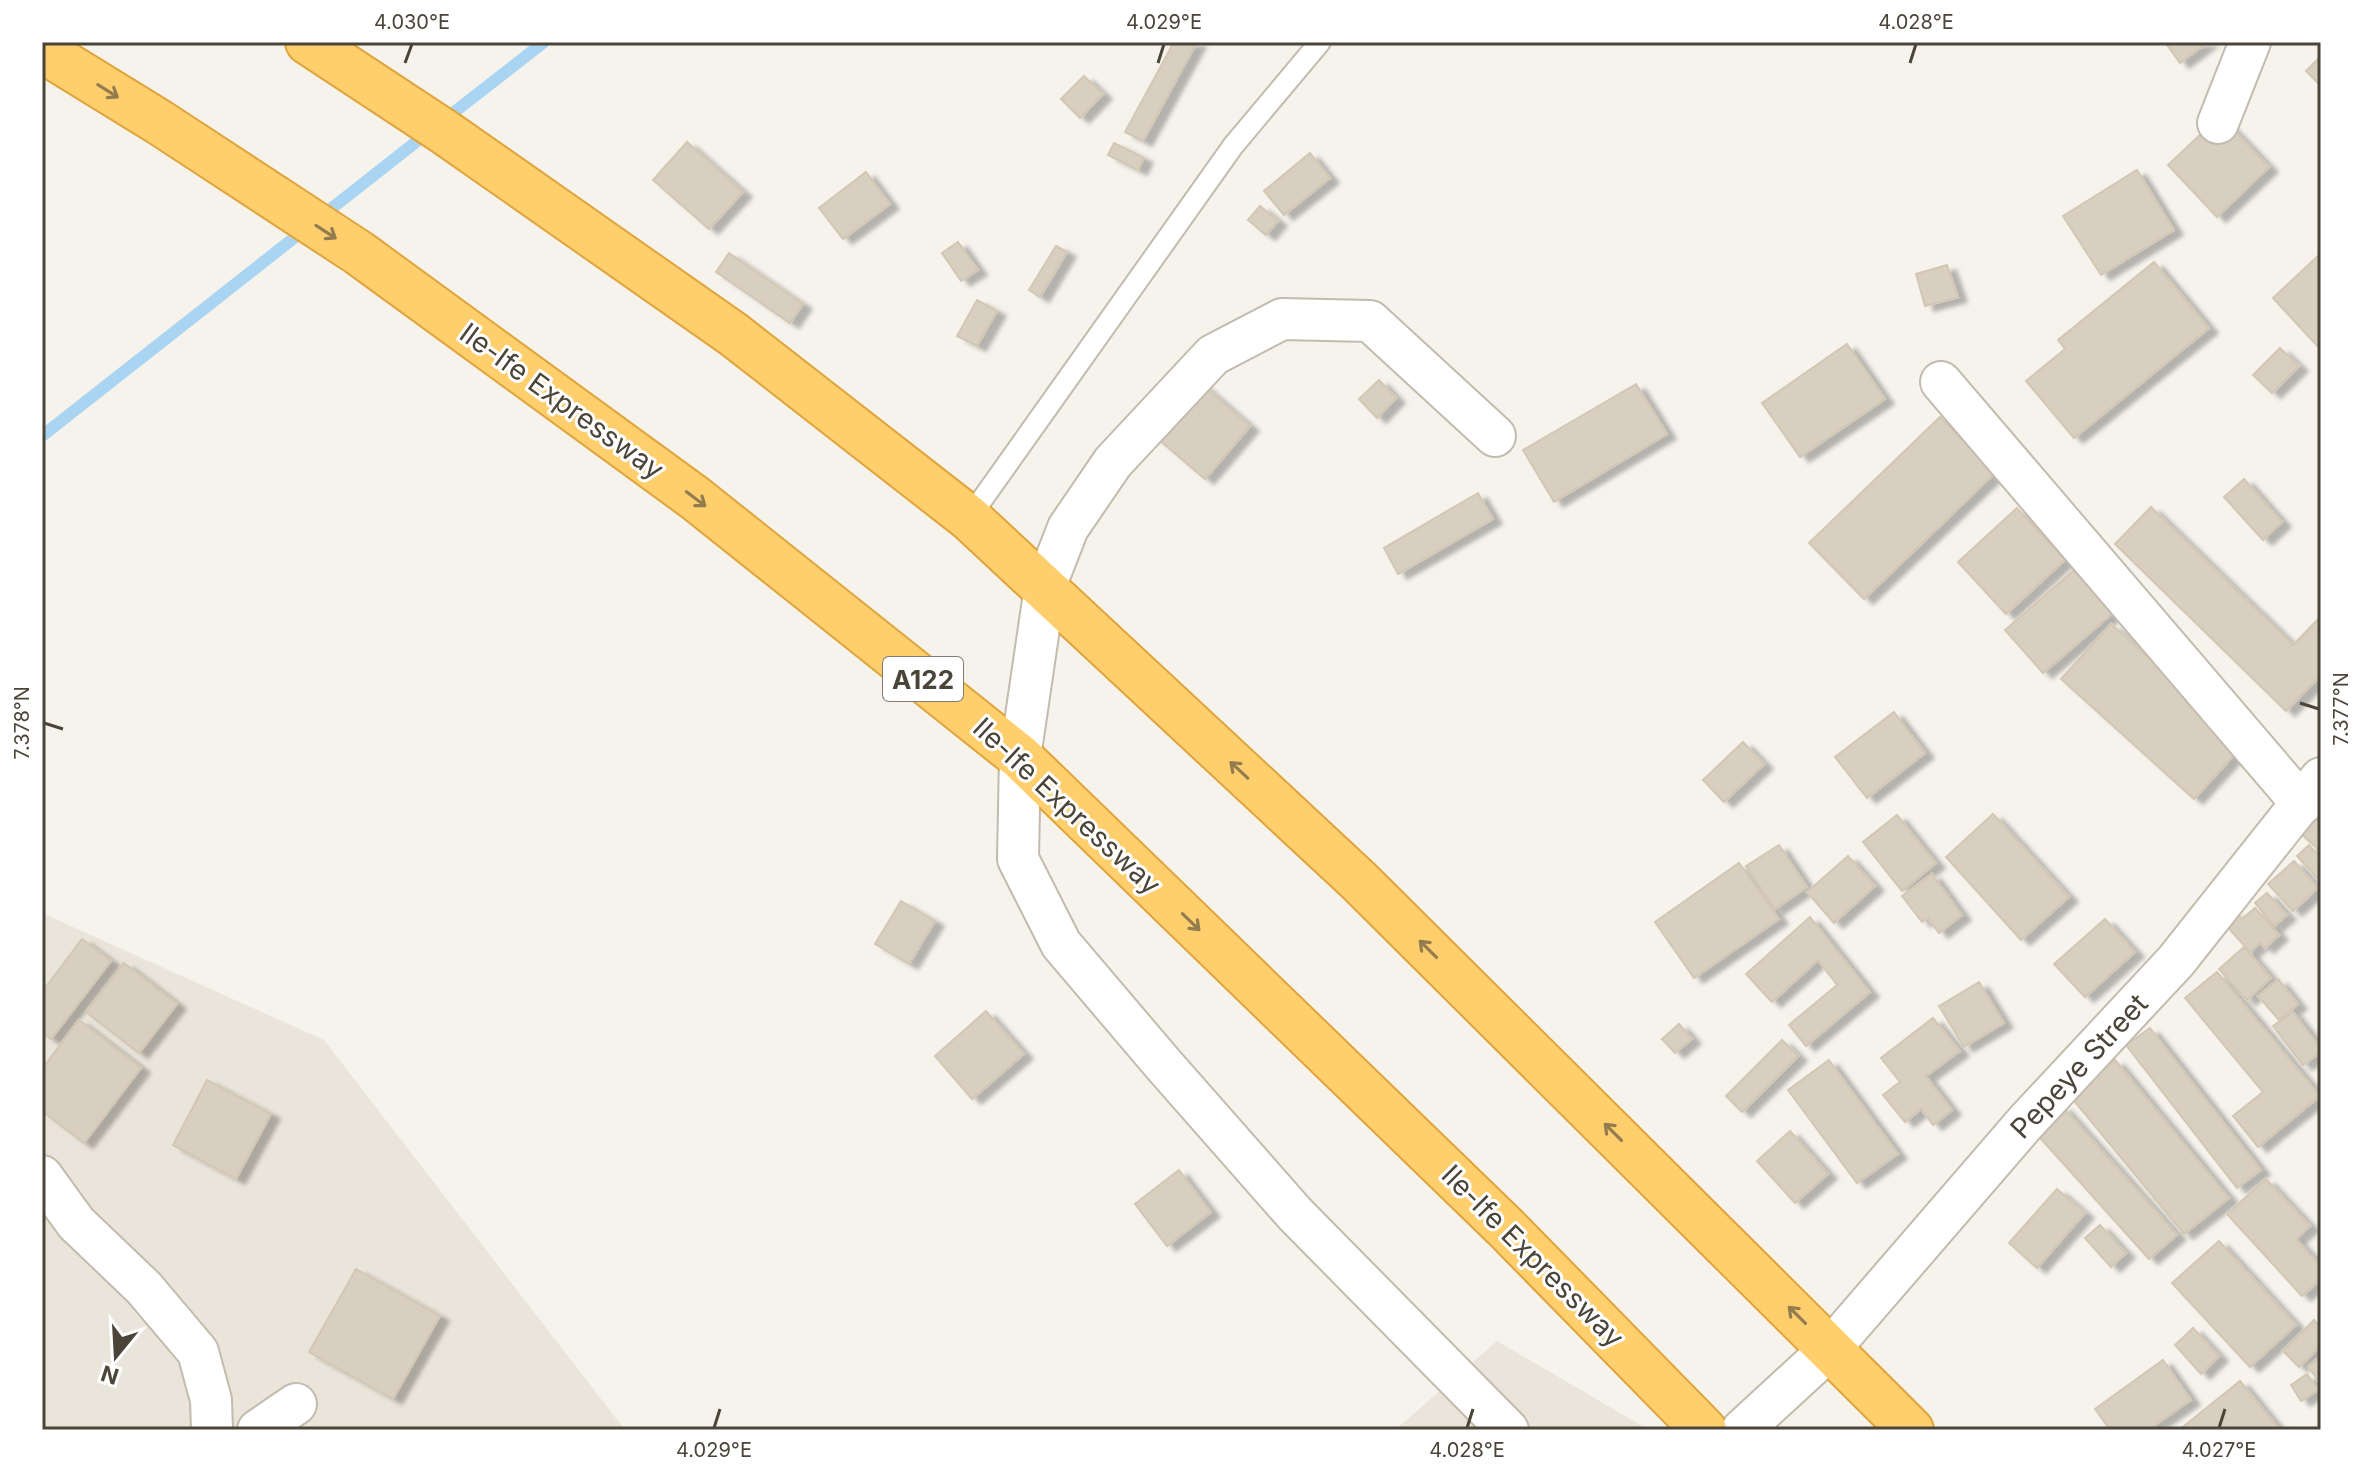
<svg xmlns="http://www.w3.org/2000/svg" width="2363" height="1472" viewBox="0 0 2363 1472" font-family="Inter,sans-serif">
	<defs>
		<filter id="shadow"><feDropShadow dx="9" dy="5" stdDeviation="2" flood-color="#0004"/></filter>
	</defs>
	<rect width="100%" height="100%" fill="#f6f3ec"/>
	<path fill="#eae5da" d="M42 913 324 1040 625 1430H42Z
		M1497 1341 1649 1430H1395Z"/>
	<g fill="none" stroke-linecap="round" stroke-linejoin="round">
		<path stroke="#a9d4f2" stroke-width="12" d="M444 120 544 42
			M42 436 430 131"/>
	</g>
	<path fill="#d8cfc1" stroke="#d3c7b4" stroke-width="2" filter="url(#shadow)" d="M1174 42H1197L1143 141 1125 132Z
		M2165 42H2208L2180 63Z
		M2321 56V86L2306 71Z
		M1084 76 1103 94 1080 118 1061 99Z
		M2220 116 2269 167 2217 217 2168 165Z
		M687 142 743 192 709 229 653 180Z
		M1114 143 1144 158 1138 170 1108 155Z
		M1310 153 1330 178 1284 215 1264 191Z
		M2137 170 2174 230 2101 275 2063 216Z
		M866 172 890 204 843 239 819 208Z
		M1260 206 1278 221 1266 235 1248 220Z
		M958 242 978 270 961 281 942 253Z
		M1056 246 1067 252 1040 297 1029 290Z
		M729 253 803 304 790 323 716 272Z
		M2321 253V350L2273 298Z
		M2154 262 2209 328 2074 438 2026 381 2065 349 2058 340Z
		M1947 265 1958 297 1925 306 1916 274Z
		M977 300 997 311 977 346 957 336Z
		M1847 344 1885 399 1800 457 1762 403Z
		M2280 348 2299 366 2272 393 2253 375Z
		M1379 380 1396 398 1377 418 1359 399Z
		M1198 381 1250 426 1205 479 1152 434Z
		M1636 384 1667 434 1554 502 1523 450Z
		M1940 417 1995 473 1864 599 1809 543Z
		M2244 479 2282 522 2263 540 2224 497Z
		M1478 493 1493 519 1398 574 1384 548Z
		M2151 507 2293 645 2321 616V675L2286 711 2115 544Z
		M2017 508 2065 560 2006 614 1958 562Z
		M2074 570 2112 614 2043 673 2005 630Z
		M2111 624 2245 743 2194 799 2061 679Z
		M1894 712 1925 753 1867 798 1835 757Z
		M1743 742 1764 764 1724 802 1703 780Z
		M2321 808V852L2299 832Z
		M1993 814 2069 897 2021 940 1946 857Z
		M1897 815 1936 863 1902 891 1863 842Z
		M1779 845 1807 887 1775 909 1746 866Z
		M2309 845 2321 858 2320 881 2297 856Z
		M1848 856 1875 886 1834 923 1807 892Z
		M2294 861 2318 888 2293 911 2268 884Z
		M1739 863 1779 919 1694 978 1655 922Z
		M1932 874 1962 915 1939 933 1928 918 1922 922 1902 896Z
		M2267 893 2287 915 2274 926 2255 903Z
		M901 901 935 921 909 964 875 944Z
		M2255 908 2279 935 2265 948 2260 943 2250 952 2224 923 2236 912 2242 919Z
		M1810 917 1870 992 1806 1046 1789 1025 1837 985 1818 960 1772 1002 1746 974Z
		M2105 919 2135 952 2085 997 2054 964Z
		M82 939 111 961 51 1039 42 1032V992Z
		M2244 947 2271 978 2247 1000 2219 969Z
		M124 963 177 1004 139 1053 86 1012Z
		M2217 972 2320 1096 2258 1147 2233 1116 2263 1092 2185 998Z
		M2278 979 2298 1004 2279 1020 2258 996Z
		M1979 982 2004 1023 1964 1047 1939 1006Z
		M986 1011 1024 1054 972 1099 935 1056Z
		M2293 1012 2321 1049V1052L2303 1065 2273 1026Z
		M1933 1018 1960 1051 1926 1076 1952 1110 1933 1125 1921 1109 1905 1122 1883 1095 1900 1082 1881 1058Z
		M79 1020 141 1068 84 1143 42 1111V1069Z
		M1679 1024 1692 1039 1675 1053 1662 1039Z
		M2150 1028 2261 1170 2237 1188 2126 1045Z
		M1782 1040 1798 1056 1742 1112 1726 1096Z
		M1829 1060 1898 1154 1857 1183 1788 1090Z
		M2115 1060 2229 1198 2184 1234 2070 1096Z
		M207 1080 271 1114 236 1179 173 1145Z
		M2062 1106 2177 1235 2149 1259 2034 1131Z
		M1790 1131 1828 1174 1795 1203 1757 1161Z
		M1179 1170 1211 1212 1167 1246 1135 1204Z
		M2266 1179 2310 1226 2296 1239 2321 1267V1279L2302 1296 2227 1214Z
		M2057 1189 2085 1213 2037 1268 2009 1243Z
		M2100 1225 2126 1253 2111 1267 2085 1238Z
		M2219 1241 2296 1325 2250 1367 2172 1283Z
		M356 1269 440 1316 393 1399 309 1352Z
		M2314 1320 2321 1327V1345L2299 1367 2283 1351Z
		M2193 1328 2219 1356 2201 1374 2175 1345Z
		M2321 1356V1384L2308 1367Z
		M2163 1360 2191 1400 2148 1430H2110L2095 1409Z
		M2307 1374 2318 1390 2301 1401 2291 1385Z
		M2240 1381 2280 1430H2232L2230 1427 2227 1430H2179Z"/>
	<g fill="none" stroke-linecap="round" stroke-linejoin="round">
		<defs>
			<path id="lane" d="M969 518 1233 146 1320 42"/>
			<path id="street" d="M2218 123 2250 42
				M1941 382 2302 804
				M1495 436 1370 321 1282 319 1213 355 1113 462 1068 528 1045 587 1020 757 1018 859 1061 944 1163 1064 1295 1214 1508 1430
				M42 1176 76 1223 144 1288 198 1352 211 1400 212 1430
				M258 1430 296 1404
				M1742 1430 1830 1349 2025 1123 2176 961 2321 778"/>
			<path id="highway" d="M308 42 446 133 733 334 969 518 1359 881 1911 1430
				M42 50 159 122 359 253 695 498 1020 757 1507 1229 1704 1430"/>
		</defs>
		<use href="#lane" stroke="#c2bbae" stroke-width="24"/>
		<use href="#street" stroke="#c2bbae" stroke-width="44"/>
		<use href="#highway" stroke="#e0a43c" stroke-width="48"/>
		<use href="#lane" stroke="#fff" stroke-width="20"/>
		<use href="#street" stroke="#fff" stroke-width="40"/>
		<use href="#highway" stroke="#ffcf6e" stroke-width="44"/>
	</g>
	<defs><path id="oneway-shaft" d="M-6 0H5M1.5-3L5.5 0L1.5 3" fill="none" stroke-width="1.6" stroke-linecap="round" stroke-linejoin="round" transform="scale(2)"/></defs>
	<g stroke="#937c4e">
		<use href="#oneway-shaft" transform="translate(108 91) rotate(32)"/>
		<use href="#oneway-shaft" transform="translate(326 232) rotate(33)"/>
		<use href="#oneway-shaft" transform="translate(696 499) rotate(37)"/>
		<use href="#oneway-shaft" transform="translate(1239 770) rotate(-137)"/>
		<use href="#oneway-shaft" transform="translate(1191 922) rotate(44)"/>
		<use href="#oneway-shaft" transform="translate(1428 949) rotate(-135)"/>
		<use href="#oneway-shaft" transform="translate(1613 1132) rotate(-135)"/>
		<use href="#oneway-shaft" transform="translate(1797 1315) rotate(-135)"/>
	</g>
	<path fill="none" stroke="#4b4439" stroke-width="3" d="M405 63 412 44M1158 63 1164 44M1910 63 1916 44M2300 703 2319 709M44 723 63 729M714 1428 720 1409M1467 1428 1473 1409M2219 1428 2225 1409"/>
	<g text-anchor="middle" dominant-baseline="central" stroke-width="6" stroke-linejoin="round" paint-order="stroke">
		<rect fill="#fff" stroke="#817c74" stroke-width="2" x="883" y="657" width="80" height="44" rx="6"/>
		<g font-size="26" font-weight="bold" fill="#4b4439">
			<text x="923" y="679">A122</text>
		</g>
		<g font-size="28" fill="#4b4439" stroke="#fff">
			<text transform="translate(562 401) rotate(36)">Ile-Ife Expressway</text>
			<text transform="translate(1067 806) rotate(43)">Ile-Ife Expressway</text>
			<text transform="translate(2079 1066) rotate(-47)">Pepeye Street</text>
			<text transform="translate(1533 1256) rotate(45)">Ile-Ife Expressway</text>
		</g>
	</g>
	<rect width="2363" height="1472" fill="none" stroke="#ffffff" stroke-width="88"/>
	<g transform="translate(116 1356) rotate(198)" stroke="#ffffff" stroke-width="6" paint-order="stroke">
	<path d="M0-6L14 30L0 20L-14 30Z" fill="#4b4439"/>
	<text y="-12" font-size="22" font-weight="bold" text-anchor="middle" fill="#4b4439">N</text>
	</g>
	<rect x="44" y="44" width="2275" height="1384" fill="none" stroke="#4b4439" stroke-width="3"/>
	<g font-size="20" text-anchor="middle" fill="#4b4439">
		<text x="412" y="29">4.030°E</text>
		<text x="1164" y="29">4.029°E</text>
		<text x="1916" y="29">4.028°E</text>
		<text transform="translate(2341 709) rotate(-90)" y="7">7.377°N</text>
		<text transform="translate(22 723) rotate(-90)" y="7">7.378°N</text>
		<text x="714" y="1457">4.029°E</text>
		<text x="1467" y="1457">4.028°E</text>
		<text x="2219" y="1457">4.027°E</text>
	</g>
</svg>
